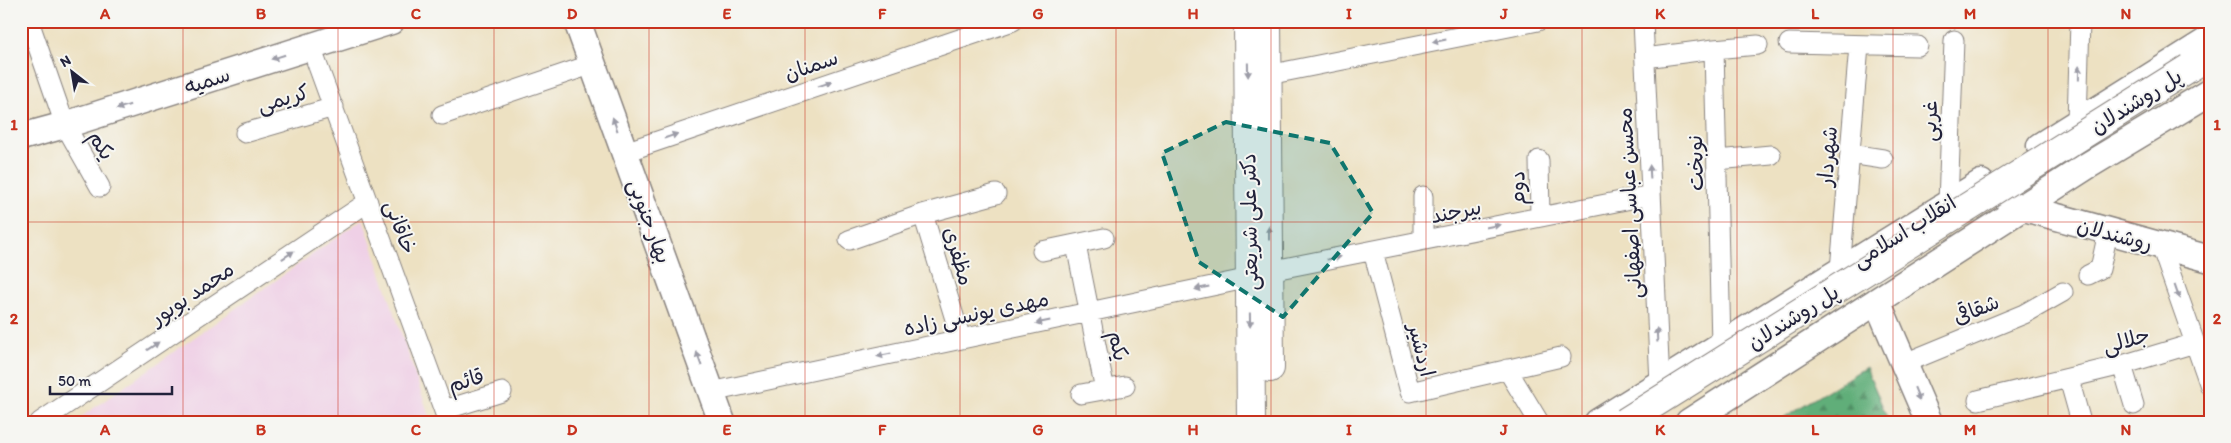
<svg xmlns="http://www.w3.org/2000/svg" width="2231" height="443" viewBox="0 0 2231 443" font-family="Itim,'Playpen Sans Arabic',sans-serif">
	<defs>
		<pattern id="forest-firs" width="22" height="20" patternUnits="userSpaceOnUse" patternTransform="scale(1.25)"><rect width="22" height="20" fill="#60ae79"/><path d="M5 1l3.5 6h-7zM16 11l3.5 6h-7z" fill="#4f8d64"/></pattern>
	</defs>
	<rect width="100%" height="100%" fill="#f6f6f2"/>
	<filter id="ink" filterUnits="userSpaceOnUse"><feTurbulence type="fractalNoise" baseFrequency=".02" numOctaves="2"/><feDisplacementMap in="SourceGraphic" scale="10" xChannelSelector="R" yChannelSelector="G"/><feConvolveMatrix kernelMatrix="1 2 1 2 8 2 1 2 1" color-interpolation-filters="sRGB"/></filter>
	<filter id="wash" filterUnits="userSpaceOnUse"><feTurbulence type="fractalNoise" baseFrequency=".0096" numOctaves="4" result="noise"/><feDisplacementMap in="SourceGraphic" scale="20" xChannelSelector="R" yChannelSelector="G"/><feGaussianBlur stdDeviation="1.12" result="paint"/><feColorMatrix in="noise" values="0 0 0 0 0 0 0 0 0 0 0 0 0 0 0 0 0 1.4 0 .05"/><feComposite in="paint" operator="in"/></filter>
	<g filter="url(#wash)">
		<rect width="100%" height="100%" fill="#ede1c2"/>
		<path fill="#efd0e6" d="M363 219 431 422H74Z"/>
		<path fill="url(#forest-firs)" stroke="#41685a" d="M1866 367 1889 422H1776Z"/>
	</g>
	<g filter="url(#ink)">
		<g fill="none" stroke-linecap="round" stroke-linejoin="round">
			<defs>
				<path id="minor" d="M29 21 65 125 100 187
					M1643 21 1660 383
					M1789 43 1918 46
					M311 47 448 422
					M1714 49 1758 45
					M1645 58 1714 49 1721 345
					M1268 75 1538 21
					M442 115 593 64
					M2077 122 2080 21
					M245 133 334 107
					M625 152 1013 21
					M1850 154 1883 159
					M1539 160 1540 217
					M1717 160 1771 155
					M1423 196V240
					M1948 203 1954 40
					M923 214 961 339
					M849 240 923 214 996 194
					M1076 245 1105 390
					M2161 246 2210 386
					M1042 251 1104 238
					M1373 251 1410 392 1561 357
					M1840 270 1859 46
					M1269 271 1651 195
					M2088 275 2100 269 2108 232
					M1905 363 2024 314 2063 292
					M2122 365 2134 405
					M1507 369 1539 422
					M2069 379 2081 422
					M711 392 1250 278
					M1081 394 1125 386
					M1978 400 2122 365 2195 343
					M444 410 502 392
					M40 422 368 202"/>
				<path id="secondary" d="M577 21 722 422
					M21 137 65 125 391 21
					M2040 146 2210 39
					M2010 204 2210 259
					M1877 301 1929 422
					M1598 422 1981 183
					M1689 422 2087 166 2210 92"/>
				<path id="primary" d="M1248 21 1251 422
					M1267 21 1270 368
					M2189 68 2210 55"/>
			</defs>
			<use href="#minor" stroke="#88827e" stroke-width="21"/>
			<use href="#secondary" stroke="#88827e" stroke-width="29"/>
			<use href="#primary" stroke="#88827e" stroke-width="30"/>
			<use href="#minor" stroke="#fff" stroke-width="19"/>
			<use href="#secondary" stroke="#fff" stroke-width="26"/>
			<use href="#primary" stroke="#fff" stroke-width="28"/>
			<defs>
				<path id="primary-bridge" d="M1625 422 2189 68"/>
			</defs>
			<use href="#primary-bridge" stroke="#88827e" stroke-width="30" stroke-linecap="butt"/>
			<use href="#primary-bridge" stroke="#fff" stroke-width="28"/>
		</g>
		<defs><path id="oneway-solid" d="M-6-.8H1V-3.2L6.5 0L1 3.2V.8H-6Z" transform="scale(1.25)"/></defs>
		<g fill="#9c9ca7">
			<use href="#oneway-solid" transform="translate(1439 41) rotate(169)"/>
			<use href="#oneway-solid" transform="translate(278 57) rotate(162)"/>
			<use href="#oneway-solid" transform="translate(1248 70) rotate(89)"/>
			<use href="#oneway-solid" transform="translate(2079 73) rotate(-89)"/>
			<use href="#oneway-solid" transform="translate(825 84) rotate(-19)"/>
			<use href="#oneway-solid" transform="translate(123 107) rotate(162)"/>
			<use href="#oneway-solid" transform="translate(615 124) rotate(-110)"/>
			<use href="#oneway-solid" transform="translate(671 136) rotate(-19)"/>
			<use href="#oneway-solid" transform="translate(1650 172) rotate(-93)"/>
			<use href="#oneway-solid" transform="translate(1493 226) rotate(-11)"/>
			<use href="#oneway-solid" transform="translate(1269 233) rotate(-90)"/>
			<use href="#oneway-solid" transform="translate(288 255) rotate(-34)"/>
			<use href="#oneway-solid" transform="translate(1334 258) rotate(-11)"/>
			<use href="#oneway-solid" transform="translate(1202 288) rotate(168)"/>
			<use href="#oneway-solid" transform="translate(2177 292) rotate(71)"/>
			<use href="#oneway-solid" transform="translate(1250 320) rotate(89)"/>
			<use href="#oneway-solid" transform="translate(1043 322) rotate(168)"/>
			<use href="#oneway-solid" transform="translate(1657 335) rotate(-93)"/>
			<use href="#oneway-solid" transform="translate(153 346) rotate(-34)"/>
			<use href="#oneway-solid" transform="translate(884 355) rotate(168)"/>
			<use href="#oneway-solid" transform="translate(699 359) rotate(-110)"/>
			<use href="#oneway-solid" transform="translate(1917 394) rotate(68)"/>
		</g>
	</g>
	<path fill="#0f766e" fill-opacity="0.2" stroke="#0f766e" stroke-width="4" stroke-dasharray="10 6" stroke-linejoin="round" d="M1226 122 1330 143 1373 213 1283 317 1199 262 1162 153Z"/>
	<path fill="none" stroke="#c8321e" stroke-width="1" stroke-opacity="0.55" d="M183 21V422M338 21V422M494 21V422M649 21V422M805 21V422M960 21V422M1116 21V422M1271 21V422M1426 21V422M1582 21V422M1737 21V422M1893 21V422M2048 21V422M21 222H2210"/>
	<g text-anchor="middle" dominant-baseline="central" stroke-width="4" stroke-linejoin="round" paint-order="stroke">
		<g font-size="21" fill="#22223b" stroke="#f6f6f2">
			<text transform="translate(811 65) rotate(-19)">سمنان</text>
			<text transform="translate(207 80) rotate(-18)">سمیه</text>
			<text transform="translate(283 98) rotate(-16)">کریمی</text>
			<text transform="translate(2136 101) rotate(-32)">پل روشندلان</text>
			<text transform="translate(1929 121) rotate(-88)">غربی</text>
			<text transform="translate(102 145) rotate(60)">یکم</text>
			<text transform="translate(1827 156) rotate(-85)">شهردار</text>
			<text transform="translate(1695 163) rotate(-91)">نوبخت</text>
			<text transform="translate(1517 188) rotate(-91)">دوم</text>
			<text transform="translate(1629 203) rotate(-93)">محسن عباسی اصفهانی</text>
			<text transform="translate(1456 211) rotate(-11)">بیرجند</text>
			<text transform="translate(650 221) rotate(70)">بهار جنوبی</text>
			<text transform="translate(1249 222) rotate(-91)">دکتر علی شریعتی</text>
			<text transform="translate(401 227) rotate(70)">خاقانی</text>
			<text transform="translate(1904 231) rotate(-32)">انقلاب اسلامی</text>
			<text transform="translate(2115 234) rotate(15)">روشندلان</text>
			<text transform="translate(959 256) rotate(74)">مظفری</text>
			<text transform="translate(192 293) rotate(-34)">محمد بوبور</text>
			<text transform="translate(1976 309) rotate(-22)">شقاقی</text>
			<text transform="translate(976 313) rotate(-12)">مهدی یونسی زاده</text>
			<text transform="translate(1793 317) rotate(-32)">پل روشندلان</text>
			<text transform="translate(2126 340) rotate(-16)">جلالی</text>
			<text transform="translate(1119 346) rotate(79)">یکم</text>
			<text transform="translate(1422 350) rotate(76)">اردشیر</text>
			<text transform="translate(466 380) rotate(-17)">قائم</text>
		</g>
	</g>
	<rect width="2231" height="443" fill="none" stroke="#f6f6f2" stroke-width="55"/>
	<g transform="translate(72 72) rotate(329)" stroke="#f6f6f2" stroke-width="4" paint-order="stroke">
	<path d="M0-4L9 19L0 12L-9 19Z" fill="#22223b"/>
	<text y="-8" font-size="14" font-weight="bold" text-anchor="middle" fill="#22223b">N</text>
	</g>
	<path d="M50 386v8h122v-8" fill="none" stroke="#22223b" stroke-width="2.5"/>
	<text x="58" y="386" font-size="15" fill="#22223b" stroke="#f6f6f2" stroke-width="4" paint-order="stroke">50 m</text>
	<rect x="28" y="28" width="2176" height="388" fill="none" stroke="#c8321e" stroke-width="2"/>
	<g font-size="16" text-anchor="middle" font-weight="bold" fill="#c8321e">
		<text x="105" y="19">A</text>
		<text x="261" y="19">B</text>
		<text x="416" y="19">C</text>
		<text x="572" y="19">D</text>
		<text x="727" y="19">E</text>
		<text x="882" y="19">F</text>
		<text x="1038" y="19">G</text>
		<text x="1193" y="19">H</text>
		<text x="1349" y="19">I</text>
		<text x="1504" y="19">J</text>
		<text x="1660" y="19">K</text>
		<text x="1815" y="19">L</text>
		<text x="1970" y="19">M</text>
		<text x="2126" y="19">N</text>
		<text x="14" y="130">1</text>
		<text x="2217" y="130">1</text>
		<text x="14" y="324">2</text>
		<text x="2217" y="324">2</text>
		<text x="105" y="435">A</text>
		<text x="261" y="435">B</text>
		<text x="416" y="435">C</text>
		<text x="572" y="435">D</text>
		<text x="727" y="435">E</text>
		<text x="882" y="435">F</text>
		<text x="1038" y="435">G</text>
		<text x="1193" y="435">H</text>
		<text x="1349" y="435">I</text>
		<text x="1504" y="435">J</text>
		<text x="1660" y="435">K</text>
		<text x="1815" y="435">L</text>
		<text x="1970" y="435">M</text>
		<text x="2126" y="435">N</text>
	</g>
</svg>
